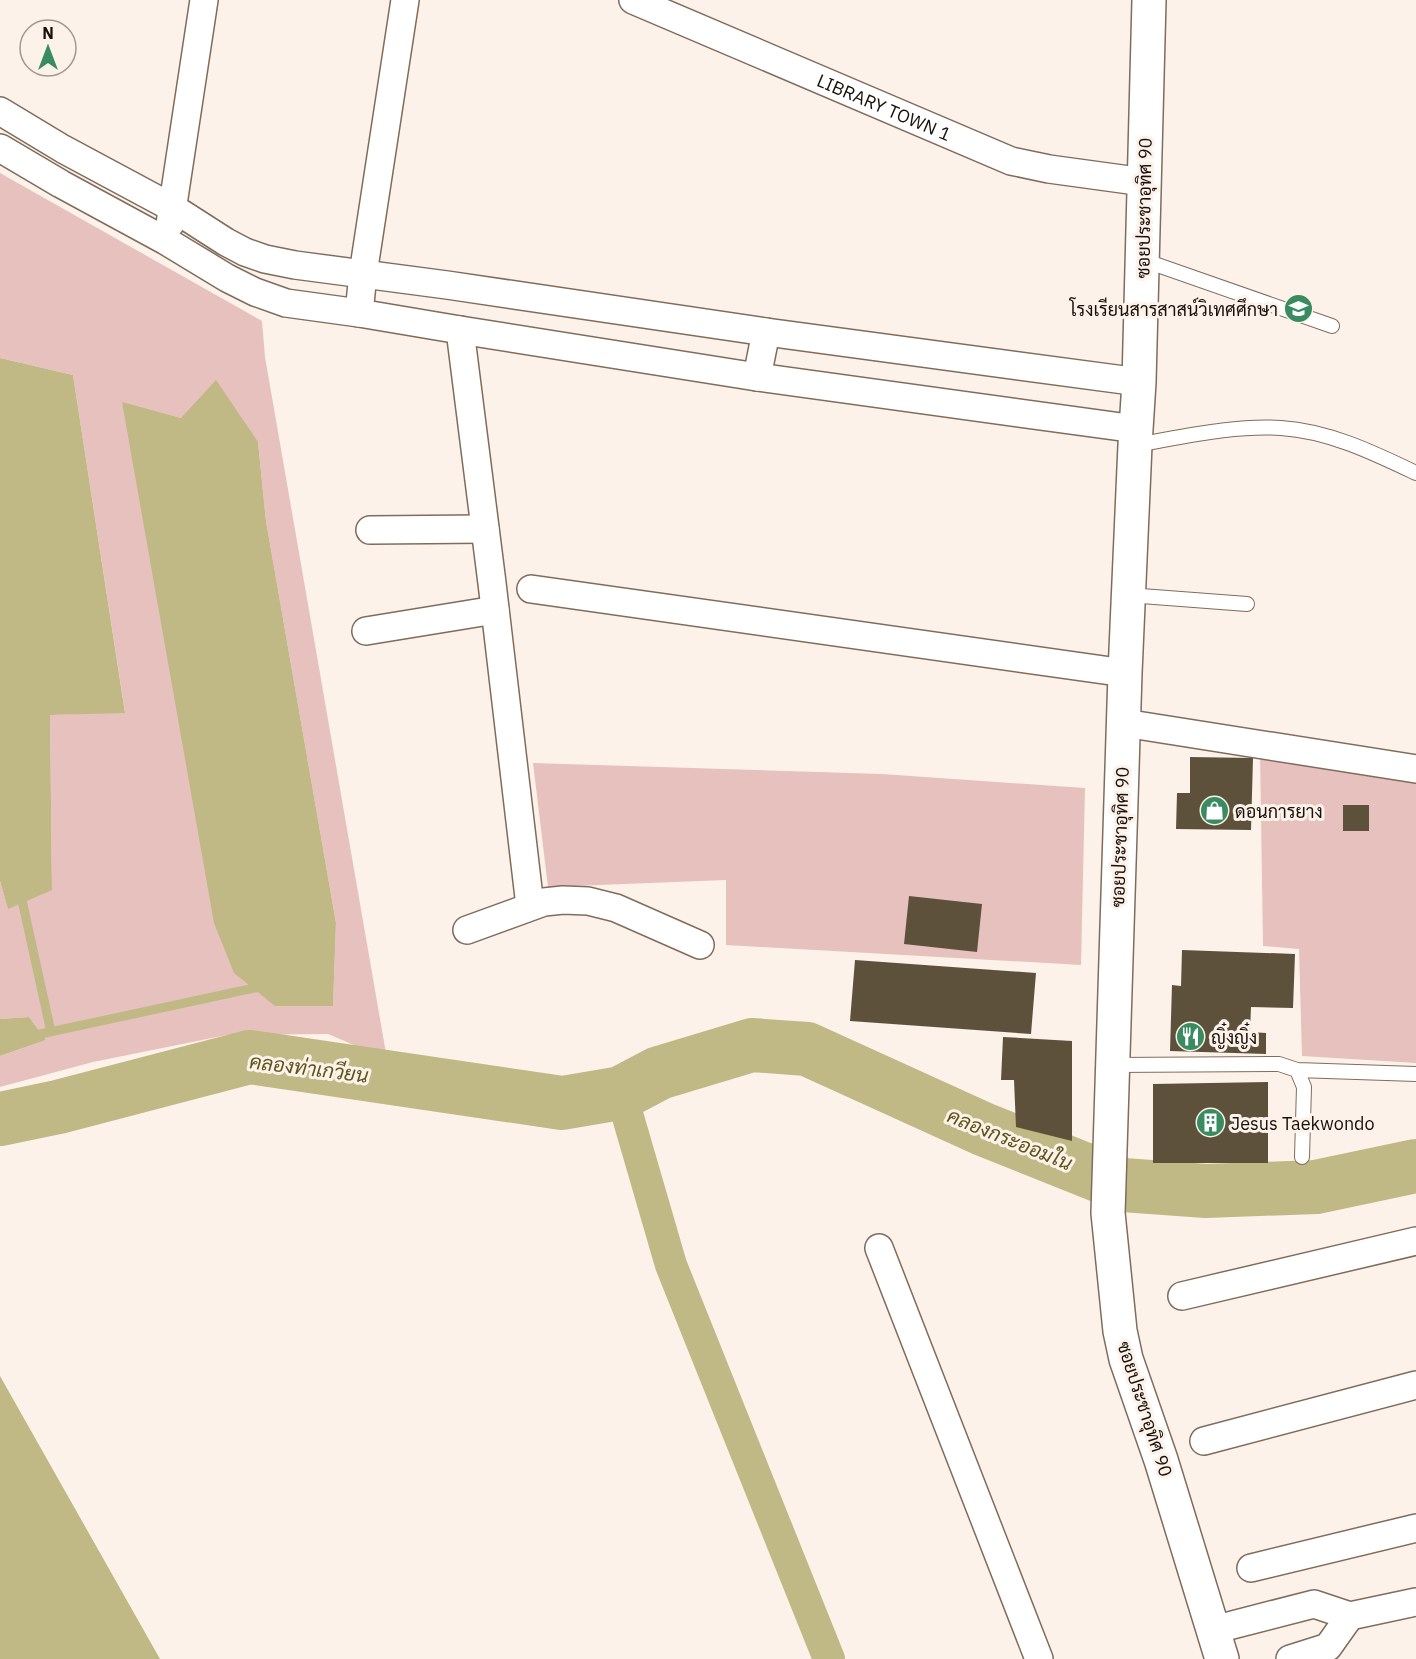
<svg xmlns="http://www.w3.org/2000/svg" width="1416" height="1659" viewBox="0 0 1416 1659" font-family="'IBM Plex Sans',Sarabun,sans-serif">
	<rect width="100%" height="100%" fill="#fcf2ea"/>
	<path fill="#e7c1bd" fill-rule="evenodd" d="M0 173 262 321 265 357 387 1059 328 1034 227 1035 93 1062 0 1087V1056L46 1040 29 1017 0 1019V881L8 908 52 889 50 715 125 712 73 375 0 358ZM122 403 181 418 258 442 266 521 336 923 333 1006Z
		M1260 752 1416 780V1063L1302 1056 1299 949 1263 946Z
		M533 763 882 774 1085 788 1081 965 726 945V880L548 887Z"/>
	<path fill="#c0b885" d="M0 358 73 375 125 713 50 715 52 890 8 909 0 881Z
		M216 380 258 442 266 521 336 923 333 1006H275L234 973 214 923 122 402 181 418Z
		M29 1017 46 1040 0 1056V1019Z
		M0 1376 160 1659H0Z"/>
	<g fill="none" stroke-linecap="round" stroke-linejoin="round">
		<path stroke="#c0b885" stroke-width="9" d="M20 891 51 1032
			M31 1036 264 986"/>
		<path stroke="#c0b885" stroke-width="32" d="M621 1093 671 1265 829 1659"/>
		<path stroke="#c0b885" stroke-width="54" d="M0 1119 58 1107 250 1057 562 1103 621 1093 659 1073 752 1045 807 1049 983 1129 1123 1185 1206 1191 1316 1187 1416 1166"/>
	</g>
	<path fill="#5e513c" d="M1190 757 1253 758 1251 830 1176 829 1177 793H1190Z
		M1343 805H1369V831H1343Z
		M909 896 982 904 977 952 904 944Z
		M1182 950 1295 954 1293 1008 1251 1007 1250 1032 1266 1033V1054L1170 1051 1172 985 1181 986Z
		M855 960 1036 973 1031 1034 850 1021Z
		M1003 1037 1072 1041V1141L1016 1127 1014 1080H1001Z
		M1268 1082V1163H1153V1084Z"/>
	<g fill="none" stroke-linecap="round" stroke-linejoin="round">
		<defs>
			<path id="service" d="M1143 260 1332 326
				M1135 445C1183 437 1233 425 1281 428 1329 431 1374 453 1416 473
				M1128 595 1247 604
				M1113 1065 1279 1064 1297 1070 1304 1087 1302 1157
				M1297 1070 1416 1074"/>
			<g id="minor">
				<path id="s1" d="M633 0 1011 161 1049 169 1144 182"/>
				<path d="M0 111 63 149 173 208 226 242 245 252 265 259 295 265 447 285 766 332 1139 382"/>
				<path d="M0 148 61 184 166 241 227 278 255 292 286 303 359 313 460 330 757 377 1136 429"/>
				<path d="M170 224 204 0"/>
				<path d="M359 313 363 274 405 0"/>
				<path d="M460 330 492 583 530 906"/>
				<path d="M757 377 766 332"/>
				<path d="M370 530 485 529"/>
				<path d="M531 589 1125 673"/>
				<path d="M366 631 495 610"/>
				<path d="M1124 723 1416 769"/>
				<path d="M467 930 544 902 563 900 588 901 616 908 700 945"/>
				<path d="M879 1248 1039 1659"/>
				<path d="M1182 1296 1416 1241"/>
				<path d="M1204 1441 1416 1385"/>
				<path d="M1251 1568 1416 1528"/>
				<path d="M1213 1630 1314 1604 1350 1616 1416 1602"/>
				<path d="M1290 1659 1328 1647 1350 1616"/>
			</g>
			<path id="tertiary" d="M1149 0 1139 382 1135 445 1125 673 1108 1213 1120 1331 1126 1359 1161 1460 1222 1659"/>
		</defs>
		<use href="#service" stroke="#806c5b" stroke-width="16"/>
		<use href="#minor" stroke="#806c5b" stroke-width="30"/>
		<use href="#tertiary" stroke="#806c5b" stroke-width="36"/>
		<use href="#service" stroke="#fff" stroke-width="14"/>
		<use href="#minor" stroke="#fff" stroke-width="27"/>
		<use href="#tertiary" stroke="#fff" stroke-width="33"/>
	</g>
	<defs>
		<symbol id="school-disc" viewBox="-11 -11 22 22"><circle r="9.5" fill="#388c5f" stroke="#fcf2ea"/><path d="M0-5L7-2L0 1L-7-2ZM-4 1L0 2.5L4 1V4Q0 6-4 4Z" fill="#fff"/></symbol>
		<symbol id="shop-disc" viewBox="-11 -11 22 22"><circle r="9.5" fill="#388c5f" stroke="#fcf2ea"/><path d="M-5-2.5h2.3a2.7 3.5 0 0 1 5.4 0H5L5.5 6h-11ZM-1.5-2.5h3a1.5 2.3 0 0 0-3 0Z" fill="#fff"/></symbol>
		<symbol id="restaurant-disc" viewBox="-11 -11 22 22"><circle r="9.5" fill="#388c5f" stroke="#fcf2ea"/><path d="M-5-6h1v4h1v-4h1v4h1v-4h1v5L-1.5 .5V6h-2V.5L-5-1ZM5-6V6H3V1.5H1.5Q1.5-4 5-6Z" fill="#fff"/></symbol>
		<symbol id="building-disc" viewBox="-11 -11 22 22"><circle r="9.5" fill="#388c5f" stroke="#fcf2ea"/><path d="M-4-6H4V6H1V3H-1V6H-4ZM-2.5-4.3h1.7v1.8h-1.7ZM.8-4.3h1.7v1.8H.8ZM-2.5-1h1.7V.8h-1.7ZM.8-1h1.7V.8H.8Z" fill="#fff"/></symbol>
	</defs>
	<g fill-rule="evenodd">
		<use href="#school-disc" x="1282" y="292" width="33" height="33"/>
		<use href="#shop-disc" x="1198" y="794" width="33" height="33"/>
		<use href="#restaurant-disc" x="1174" y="1020" width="33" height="33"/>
		<use href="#building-disc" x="1194" y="1106" width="33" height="33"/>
	</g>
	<g text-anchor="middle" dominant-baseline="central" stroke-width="6" stroke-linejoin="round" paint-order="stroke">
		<g font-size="18" fill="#18100a" stroke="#fcf2ea">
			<text stroke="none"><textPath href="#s1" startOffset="273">LIBRARY TOWN 1</textPath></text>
			<text transform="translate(1144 208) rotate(-89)">ซอยประชาอุทิศ 90</text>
			<text transform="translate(1120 837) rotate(-88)">ซอยประชาอุทิศ 90</text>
			<text transform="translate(1145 1409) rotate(72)">ซอยประชาอุทิศ 90</text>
		</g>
		<g font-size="18" fill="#18100a" stroke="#fcf2ea" text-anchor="start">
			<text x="1278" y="309" text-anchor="end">โรงเรียนสารสาสน์วิเทศศึกษา</text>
			<text x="1235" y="811">ดอนการยาง</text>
			<text x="1211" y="1037">ญิ๋งญิ๋ง</text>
			<text x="1231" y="1123">Jesus Taekwondo</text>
		</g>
		<g font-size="20" font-style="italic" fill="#5c5317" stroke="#fcf2ea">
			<text transform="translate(309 1068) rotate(7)">คลองท่าเกวียน</text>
			<text transform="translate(1010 1139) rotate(22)">คลองกระออมใน</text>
		</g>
	</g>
	<g transform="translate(48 48)"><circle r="28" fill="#fcf2ea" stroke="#a19890" stroke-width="1.5"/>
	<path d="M0-4.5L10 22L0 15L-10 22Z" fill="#388c5f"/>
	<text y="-9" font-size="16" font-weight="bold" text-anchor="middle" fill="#18100a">N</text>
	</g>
</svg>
